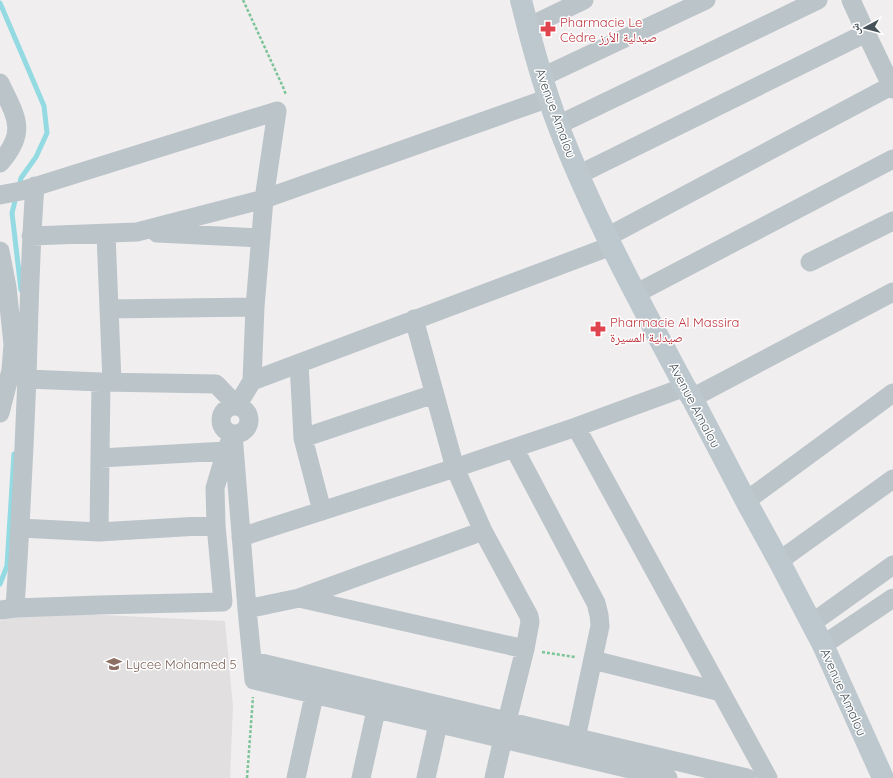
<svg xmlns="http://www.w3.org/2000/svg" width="893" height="778" viewBox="0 0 893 778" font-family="Quicksand,'Noto Naskh Arabic',sans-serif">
	<rect width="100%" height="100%" fill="#f1eeef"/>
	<path fill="#e1dfe0" d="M21 611 225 621 233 707 230 778H0V621Z"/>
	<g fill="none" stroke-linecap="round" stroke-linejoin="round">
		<path stroke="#93dae2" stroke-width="5" d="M0 3 44 106 47 133 36 157 21 178 19 187
			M16 197 12 213 21 290
			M0 584 7 566 14 454"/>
		<path stroke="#7dc499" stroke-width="2.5" stroke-dasharray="3 2" stroke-linecap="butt" d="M243 0 283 87 286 95
			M542 652 575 657
			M247 778 253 697"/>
		<path stroke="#bbc4c9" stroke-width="19" d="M851 0 866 33 893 89
			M528 27 584 0
			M542 77 706 0
			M0 83C16 117 28 131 0 163
			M558 125 818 0
			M578 175 866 33
			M0 195 21 191 277 111 264 199 255 307 252 381 237 406 216 384 101 382 27 379
			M157 233 261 238
			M106 234 112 382
			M31 236 137 232 264 199 549 98
			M607 237 891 86
			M0 251 7 287 13 344 11 370 0 413
			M810 262 893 221
			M635 294 893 159
			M109 309 255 307
			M414 319 455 468 483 531 523 605 529 616 530 622 525 649 507 721 494 778
			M299 363 303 438 322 511
			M252 381 611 246
			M692 398 893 292
			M221 420a14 14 0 1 1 28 0a14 14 0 1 1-28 0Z
			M576 427 768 778
			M233 434 247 609 254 680 668 778
			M303 438 434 394
			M514 448 596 603 599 615 600 626 576 738
			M100 458 226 451
			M746 501 893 393
			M20 528 99 532 216 525
			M99 532 101 382
			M241 537 455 468 576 427 685 387
			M779 561 893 479
			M299 598 525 649
			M15 608C20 531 24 454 27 377 29 314 30 250 35 186
			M247 609 299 598 483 531
			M0 610 15 608 99 605 223 602 216 525 215 488 226 451 230 441
			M812 623 893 565
			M823 645 893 598
			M593 660 721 692
			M253 661 747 778
			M296 778 317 682
			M361 778 379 697
			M426 778 438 724"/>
		<path stroke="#bcc7ce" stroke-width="22" d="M521 0C531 41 543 85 558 125 593 216 639 301 685 387L692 398 746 501 779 561 823 645 883 778"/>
	</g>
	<defs>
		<symbol id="pharmacy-bare" viewBox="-9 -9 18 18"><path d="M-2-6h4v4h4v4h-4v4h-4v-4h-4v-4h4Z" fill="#e0444e" stroke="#fff" stroke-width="2.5" paint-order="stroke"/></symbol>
		<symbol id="university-bare" viewBox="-9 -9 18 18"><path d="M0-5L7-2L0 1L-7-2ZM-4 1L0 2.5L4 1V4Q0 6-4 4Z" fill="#8d6e63" stroke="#fff" stroke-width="2.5" paint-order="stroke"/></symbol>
	</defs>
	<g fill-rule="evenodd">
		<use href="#pharmacy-bare" x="537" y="18" width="22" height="22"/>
		<use href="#pharmacy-bare" x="587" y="318" width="22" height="22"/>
		<use href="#university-bare" x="103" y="653" width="22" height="22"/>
	</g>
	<g text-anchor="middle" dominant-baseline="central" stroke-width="3" stroke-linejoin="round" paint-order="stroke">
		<g font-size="13" fill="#be3a42" stroke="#fff" text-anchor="start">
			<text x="560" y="22">Pharmacie Le<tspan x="560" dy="15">Cèdre صيدلية الأرز</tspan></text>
			<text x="610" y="322">Pharmacie Al Massira<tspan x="610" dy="15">صيدلية المسيرة</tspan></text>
		</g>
		<g font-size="13" fill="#485359" stroke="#fff">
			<text transform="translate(556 113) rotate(70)">Avenue Amalou</text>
			<text transform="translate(695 405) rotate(62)">Avenue Amalou</text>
			<text transform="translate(844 692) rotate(66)">Avenue Amalou</text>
		</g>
		<g font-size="13" fill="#785e54" stroke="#fff" text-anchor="start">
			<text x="126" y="664">Lycee Mohamed 5</text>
		</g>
	</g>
	<g transform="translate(865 28) rotate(263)" stroke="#ffffff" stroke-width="3" paint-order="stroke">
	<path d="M0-3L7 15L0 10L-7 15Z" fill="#485359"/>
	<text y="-6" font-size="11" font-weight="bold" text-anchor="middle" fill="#485359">ش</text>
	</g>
</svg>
